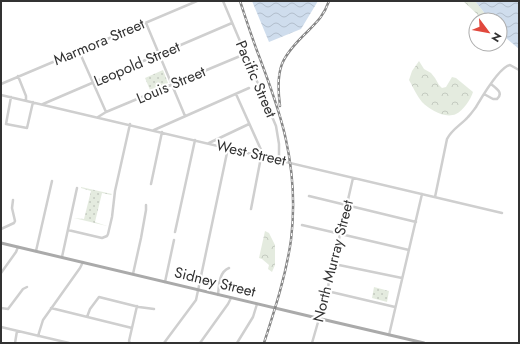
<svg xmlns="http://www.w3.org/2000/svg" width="520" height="344" viewBox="0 0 520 344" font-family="Jost,sans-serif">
	<defs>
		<pattern id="green-dots" width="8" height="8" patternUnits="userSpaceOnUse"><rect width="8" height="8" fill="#e4ebdf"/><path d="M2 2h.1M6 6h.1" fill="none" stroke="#c4cac0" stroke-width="1.8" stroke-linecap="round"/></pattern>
		<pattern id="forest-crowns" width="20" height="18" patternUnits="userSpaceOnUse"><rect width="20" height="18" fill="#e4ebdf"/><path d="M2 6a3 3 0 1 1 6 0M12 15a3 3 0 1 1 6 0" fill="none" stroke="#c4cac0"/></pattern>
		<pattern id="water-waves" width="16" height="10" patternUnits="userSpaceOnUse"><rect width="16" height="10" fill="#cfdded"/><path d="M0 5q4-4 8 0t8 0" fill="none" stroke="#b2becc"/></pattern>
	</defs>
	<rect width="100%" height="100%" fill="#fff"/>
	<path fill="url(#green-dots)" d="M163 70 168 83 150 90 145 78Z
		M81 187 112 194 111 195 102 193 95 222 107 226 74 218 84 219 91 191 81 188Z
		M374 287 389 291 387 302 372 298Z"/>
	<path fill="url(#forest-crowns)" d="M463 1H475L490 20H480L478 15Z
		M419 61 424 69 431 73 435 78 439 85 442 88 446 87 452 77 456 78 473 92C471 99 463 111 456 114 445 119 430 110 422 102 417 96 413 87 409 80L412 71Z
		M265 231 269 233 275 245V265L272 272 268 269 269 265 262 259 259 258Z"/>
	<path fill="url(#water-waves)" d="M252 1H318L301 29 269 42Z
		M475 1H519V49L506 38 500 31V20H490Z"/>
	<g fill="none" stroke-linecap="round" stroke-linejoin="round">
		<path stroke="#cfcfcf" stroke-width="2.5" d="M223 1 276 126 279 144V160
			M146 23 185 116
			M79 51 106 112
			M18 76 26 96V100
			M1 84 197 1
			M236 94 262 152 251 209
			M484 94 493 99H497C504 93 496 88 491 84
			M1 95 502 213
			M11 97 6 124 27 128 33 102
			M43 104 232 23
			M98 117 106 112 245 54
			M154 130 249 88
			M209 143 249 124
			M151 184 162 132
			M309 196 416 222
			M435 197 447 139C452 129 461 125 468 117 471 114 473 111 476 107 482 97 499 67 510 65L519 70
			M302 225 409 250
			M1 229 14 223 15 221 12 208 13 200
			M68 230 102 238 107 236 108 234 112 217 115 191 130 124
			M175 232 195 140
			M36 251 52 181
			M62 257 77 188
			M334 264 402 278
			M1 273 16 252 18 247
			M133 274 141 238 146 210V205
			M165 282 174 240
			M327 291 395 307
			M218 295C219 285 219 272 229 268
			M1 308 8 309 23 289 27 287
			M51 308 132 328
			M87 317 90 309 99 297 139 307 154 309
			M1 327 69 343
			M389 335 422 194
			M38 336 43 320 80 268 83 262
			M15 343 17 331
			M130 343 129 341 137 306
			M164 343 196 300 228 148
			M200 343 228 304 231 298
			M237 343 253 317 257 304
			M312 343 327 291 353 178"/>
		<path stroke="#aaa" stroke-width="3" d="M1 243 317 318 424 343"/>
		<defs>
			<path id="rail" d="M240 1C246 19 252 38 259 56 269 83 280 111 286 140 293 172 295 207 291 240 286 275 275 309 264 343
				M280 106C275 68 281 57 308 31 318 21 324 15 329 1"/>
		</defs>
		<use href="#rail" stroke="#878787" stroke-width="2.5"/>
		<use href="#rail" stroke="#fff" stroke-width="1" stroke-dasharray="3" stroke-linecap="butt"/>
	</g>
	<g text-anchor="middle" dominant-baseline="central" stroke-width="4" stroke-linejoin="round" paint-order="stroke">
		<g font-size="15" fill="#323232" stroke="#fff">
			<text transform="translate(99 42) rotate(-23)">Marmora Street</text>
			<text transform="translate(137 64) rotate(-23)">Leopold Street</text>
			<text transform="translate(256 79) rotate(67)">Pacific Street</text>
			<text transform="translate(171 85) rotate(-23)">Louis Street</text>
			<text transform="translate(251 153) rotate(13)">West Street</text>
			<text transform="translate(333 261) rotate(-76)">North Murray Street</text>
			<text transform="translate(215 282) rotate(14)">Sidney Street</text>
		</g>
	</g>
	<rect width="520" height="344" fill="none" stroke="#323232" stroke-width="4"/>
	<g transform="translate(488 32) rotate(122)"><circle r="19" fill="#ffffff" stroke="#adadad"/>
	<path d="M0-3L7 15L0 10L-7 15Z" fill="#e1483d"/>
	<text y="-6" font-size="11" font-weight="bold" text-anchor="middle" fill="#323232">N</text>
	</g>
</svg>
